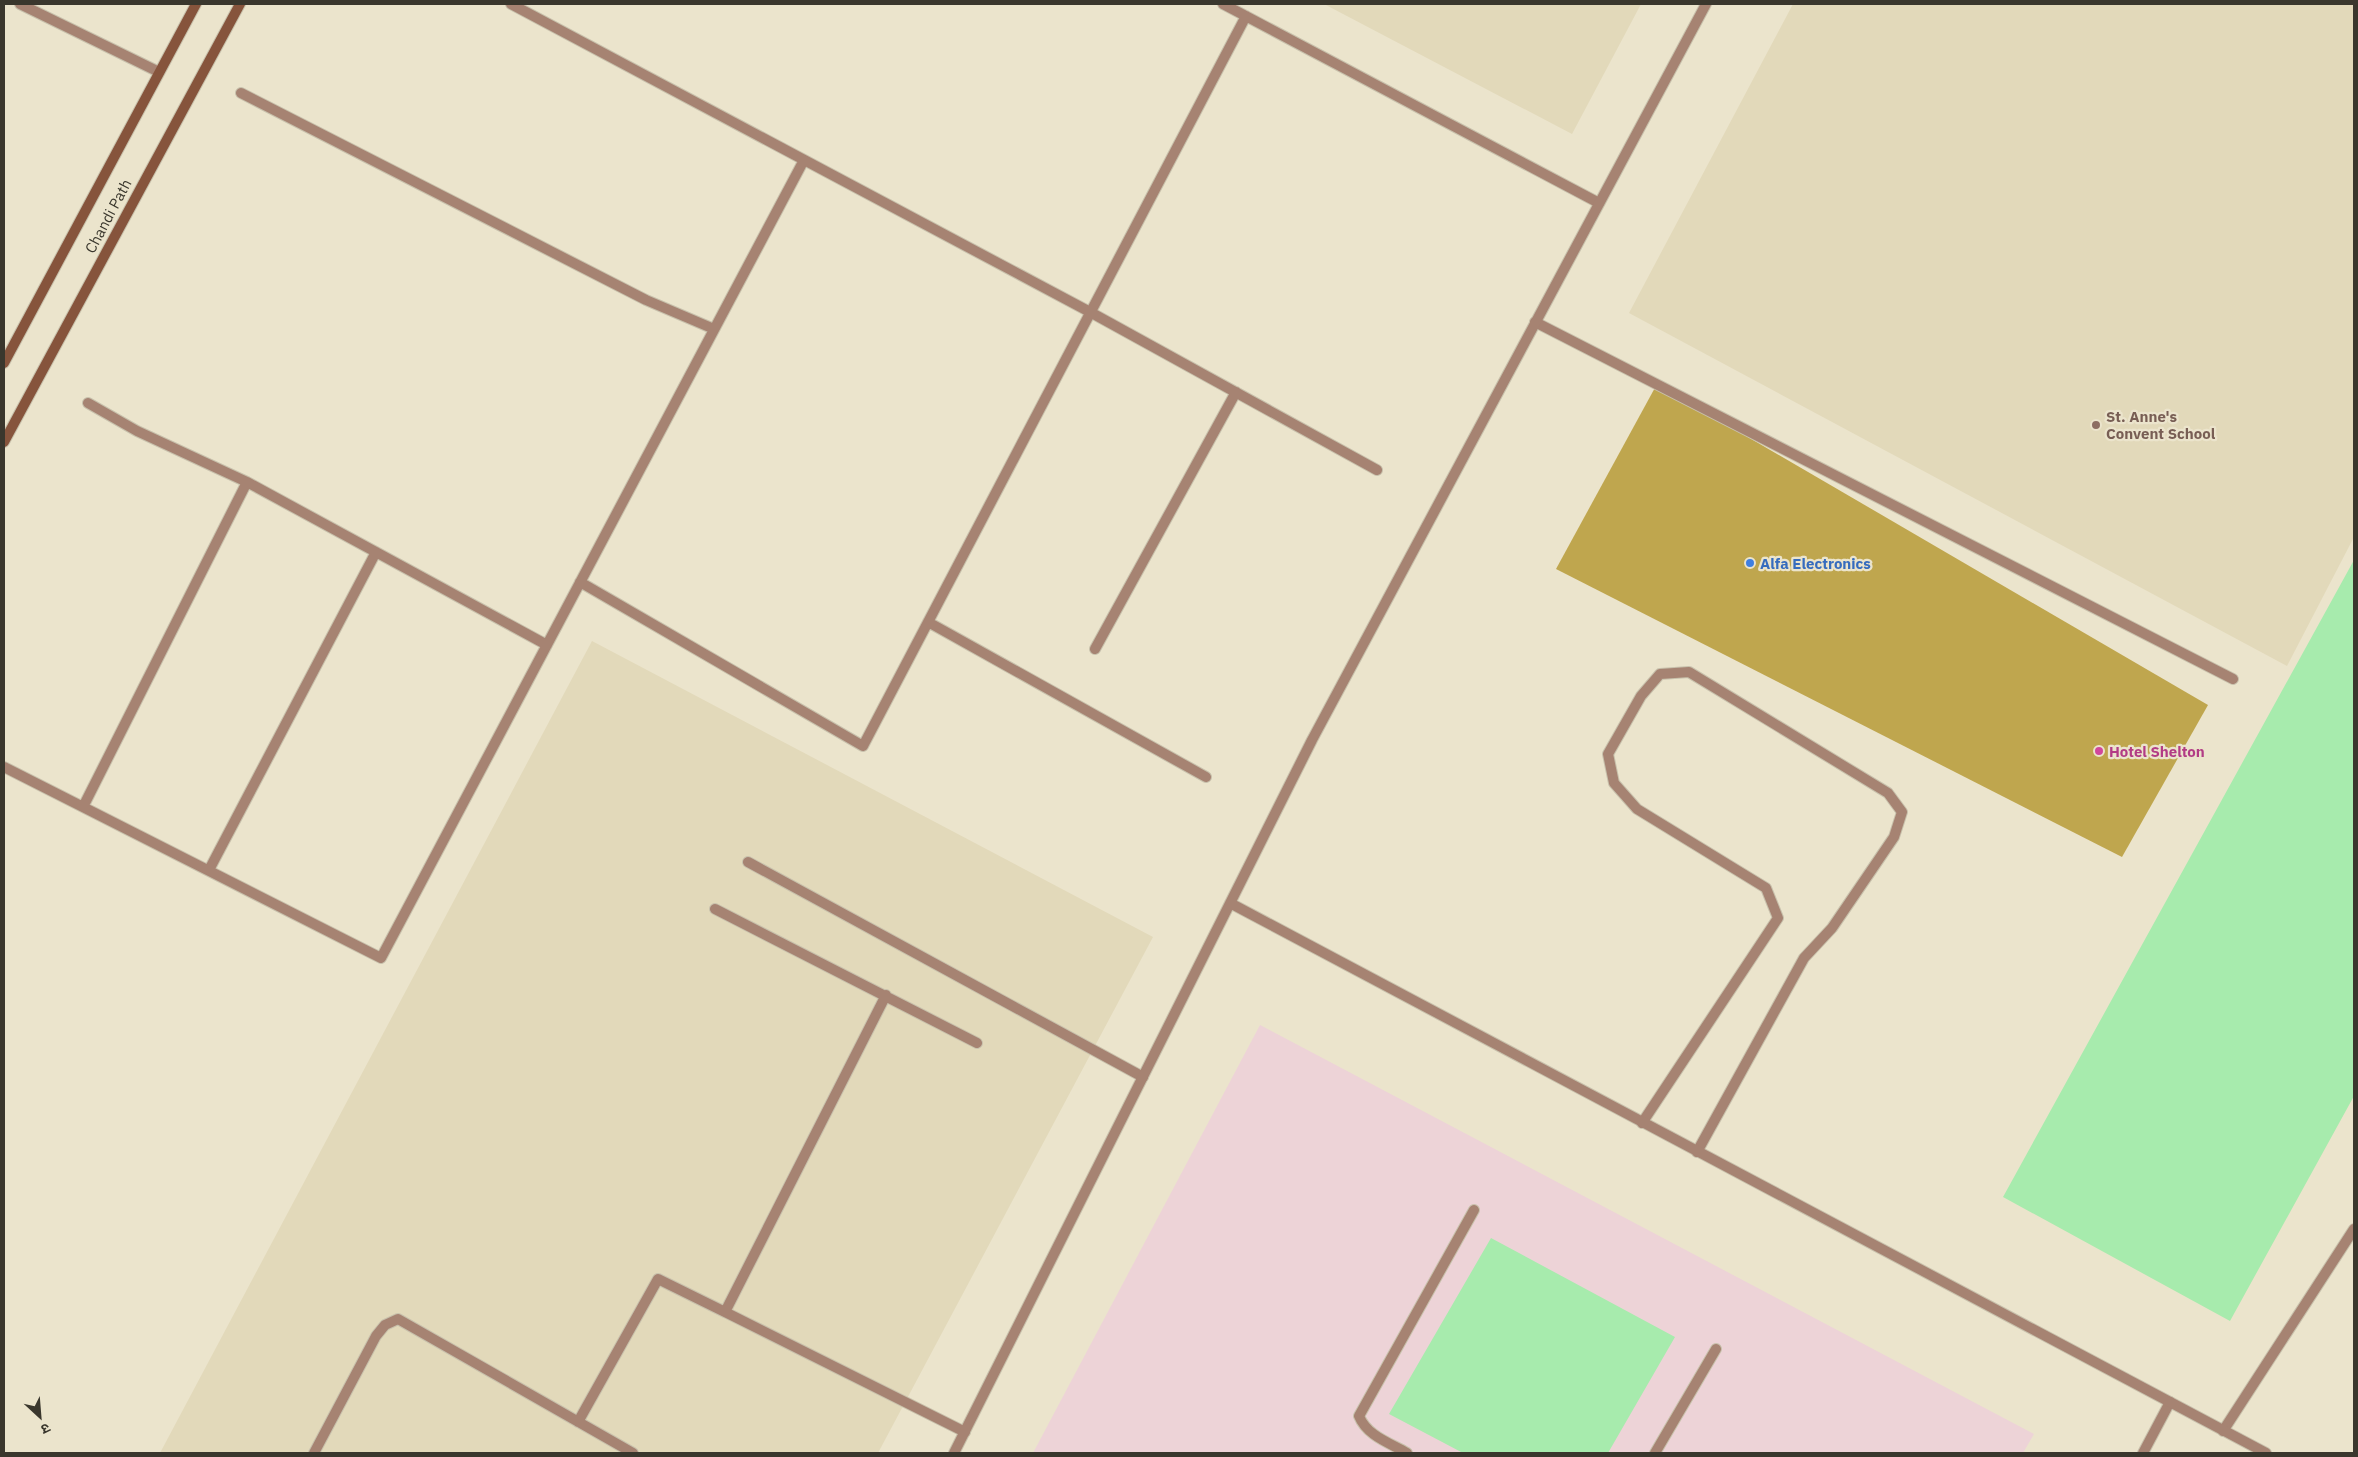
<svg xmlns="http://www.w3.org/2000/svg" width="2358" height="1457" viewBox="0 0 2358 1457" font-family="'IBM Plex Sans','Noto Sans Devanagari',sans-serif">
	<rect width="100%" height="100%" fill="#ebe4cc"/>
	<path fill="#e2d9ba" d="M1324 4H1641L1572 134Z
		M1793 4H2354V537L2287 666 1629 313Z
		M592 641 1153 937 878 1453H160Z"/>
	<path fill="#edd3d7" d="M1260 1025 2034 1434 2023 1453H1033Z"/>
	<path fill="#a7ebad" d="M2354 560V1096L2230 1321 2003 1197Z
		M1491 1238 1675 1337 1608 1453H1463L1389 1414Z"/>
	<path fill="#bfa64e" d="M1657 384 2208 705 2122 857 1556 569Z"/>
	<g fill="none" stroke-linecap="round" stroke-linejoin="round">
		<defs>
			<path id="service" d="M1535 322 2233 679
				M1642 1123 1778 918 1766 888 1637 809 1614 783 1608 754 1641 696 1660 674 1689 672 1888 793 1902 812 1894 837 1832 928 1804 958 1697 1152
				M2223 1431 2354 1229"/>
			<path id="minor" d="M20 4 159 72
				M511 4 1090 312 1377 470
				M1223 4 1599 203
				M241 93 646 300 714 329
				M88 403 137 431 247 482 547 645
				M580 582 863 746 1246 16
				M928 622 1206 777
				M1095 649 1236 392
				M4 767 381 958 804 160
				M83 807 247 482
				M748 862 1143 1077
				M209 870 376 552
				M715 909 977 1043
				M886 995 725 1312 965 1432
				M578 1422 658 1279 725 1312
				M314 1453 376 1336 385 1325 398 1319 633 1453
				M1407 1453C1390 1443 1367 1436 1359 1416L1474 1210
				M1655 1453 1716 1349
				M2143 1453 2170 1402"/>
			<path id="tertiary" d="M1230 903 2266 1453
				M954 1453 1312 740 1706 4"/>
			<path id="secondary" d="M4 363 196 4
				M4 442 240 4"/>
		</defs>
		<use href="#service" stroke="#c8c1ac" stroke-width="12"/>
		<use href="#minor" stroke="#c8c1ac" stroke-width="12"/>
		<use href="#tertiary" stroke="#c8c1ac" stroke-width="12"/>
		<use href="#secondary" stroke="#c8c1ac" stroke-width="12"/>
		<use href="#service" stroke="#a68372" stroke-width="10"/>
		<use href="#minor" stroke="#a68372" stroke-width="10"/>
		<use href="#tertiary" stroke="#a68372" stroke-width="10"/>
		<use href="#secondary" stroke="#86543c" stroke-width="10"/>
	</g>
	<circle fill="#8d6e63" stroke="#ebe4cc" stroke-width="2" cx="2096" cy="425" r="5"/>
	<circle fill="#3f7fe0" stroke="#ebe4cc" stroke-width="2" cx="1750" cy="563" r="5"/>
	<circle fill="#d1479c" stroke="#ebe4cc" stroke-width="2" cx="2099" cy="751" r="5"/>
	<g text-anchor="middle" dominant-baseline="central" stroke-width="4.5" stroke-linejoin="round" paint-order="stroke">
		<g font-size="15" fill="#3a372d" stroke="#ebe4cc">
			<text transform="translate(108 216) rotate(-62)">Chandi Path</text>
		</g>
		<g font-size="15" font-weight="bold" fill="#785e54" stroke="#ebe4cc" text-anchor="start">
			<text x="2106" y="416">St. Anne's<tspan x="2106" dy="17">Convent School</tspan></text>
		</g>
		<g font-size="15" font-weight="bold" fill="#366cbe" stroke="#ebe4cc" text-anchor="start">
			<text x="1760" y="563">Alfa Electronics</text>
		</g>
		<g font-size="15" font-weight="bold" fill="#b23c85" stroke="#ebe4cc" text-anchor="start">
			<text x="2109" y="751">Hotel Shelton</text>
		</g>
	</g>
	<rect width="2358" height="1457" fill="none" stroke="#3a372d" stroke-width="10"/>
	<g transform="translate(40 1417) rotate(154)" stroke="#ebe4cc" stroke-width="4" paint-order="stroke">
	<path d="M0-4L9 19L0 12L-9 19Z" fill="#3a372d"/>
	<text y="-8" font-size="14" font-weight="bold" text-anchor="middle" fill="#3a372d">उ</text>
	</g>
</svg>
